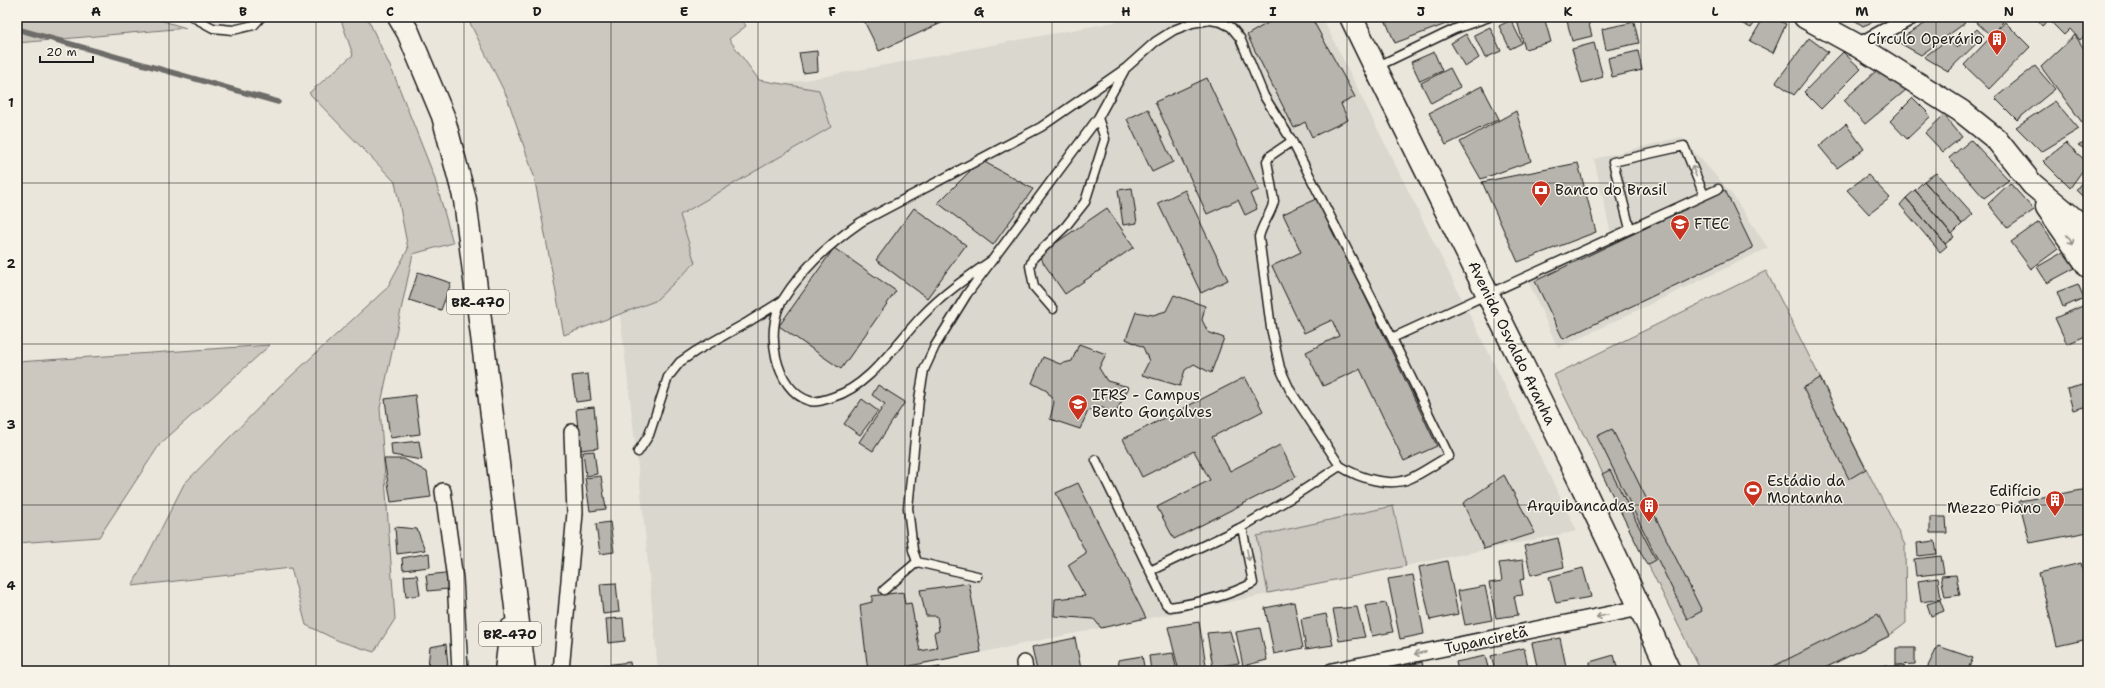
<svg xmlns="http://www.w3.org/2000/svg" width="2105" height="688" viewBox="0 0 2105 688" font-family="'Shantell Sans',sans-serif">
	<rect width="100%" height="100%" fill="#eae6dc"/>
	<filter id="ink" filterUnits="userSpaceOnUse"><feTurbulence type="fractalNoise" baseFrequency=".025" numOctaves="2"/><feDisplacementMap in="SourceGraphic" scale="8" xChannelSelector="R" yChannelSelector="G"/><feConvolveMatrix kernelMatrix="1 2 1 2 8 2 1 2 1" color-interpolation-filters="sRGB"/></filter>
	<g filter="url(#ink)">
		<path fill="#dad7ce" d="M1141 17H1322L1577 531 890 671H658L643 511 622 331 592 120Z
			M1681 137 1731 193 1768 248 1558 348 1524 272 1611 234 1594 159Z"/>
		<path fill="#ccc8c0" stroke="#74726e" d="M17 17H150L186 28 17 43Z
			M340 17H367L394 75 434 176 453 243 413 254 380 408 395 619 374 652 339 641 306 625 291 568 132 586 184 484 278 388 387 288 408 249 395 182 309 93 353 55Z
			M480 17H740L746 26 729 39 759 80 819 90 831 127 680 215 695 263 655 301 564 335 534 176 507 97 470 23Z
			M1766 271 1905 545 1906 623 1889 636 1819 671H1701L1554 375Z
			M270 345 160 444 99 537 17 543V362Z
			M1393 506 1406 566 1268 593 1257 536Z"/>
		<g fill="none" stroke-linecap="round" stroke-linejoin="round">
			<path stroke="#6d6c68" stroke-width="5.5" d="M17 29 278 102"/>
		</g>
		<path fill="#b6b4ac" stroke="#1c1c1c" d="M862 17H933L937 25 879 51Z
			M933 17H955L937 25Z
			M1278 17H1311L1355 97 1341 104 1348 120 1312 137 1305 122 1294 128 1247 35Z
			M1384 17H1465L1395 43Z
			M1516 17H1544L1551 42 1525 49Z
			M1566 17H1587L1592 36 1572 41Z
			M1729 17H1759L1751 28Z
			M1764 17H1772L1786 24 1773 53 1750 41Z
			M1850 17H1884L1863 26Z
			M1936 17H1959L1965 23 1921 55 1896 41Z
			M1971 17H1999L2003 22 1990 35Z
			M2035 17H2052L2042 26Z
			M2058 17H2088V33L2080 40 2070 29 2064 35 2052 23Z
			M1511 20 1522 43 1510 49 1499 26Z
			M1634 22 1639 43 1606 50 1602 29Z
			M2005 22 2030 47 1989 89 1964 65Z
			M1490 27 1501 51 1485 58 1474 35Z
			M1977 29 1984 36 1948 71 1924 57 1947 40 1957 48Z
			M1466 34 1479 58 1465 67 1451 43Z
			M2075 35 2088 55V123L2084 125 2041 67Z
			M1809 38 1828 52 1794 95 1776 82Z
			M1594 43 1603 77 1582 83 1572 49Z
			M817 51 818 71 803 73 799 53Z
			M1638 51 1642 70 1612 77 1608 58Z
			M1434 52 1442 71 1420 81 1411 62Z
			M1843 52 1861 69 1821 109 1804 92Z
			M2035 66 2055 89 2017 120 1995 98Z
			M1450 68 1460 87 1431 103 1421 83Z
			M1877 70 1906 90 1865 124 1844 100Z
			M1207 78 1259 190 1250 194 1257 209 1245 215 1238 200 1207 214 1155 102Z
			M1482 86 1499 119 1446 145 1429 113Z
			M1913 98 1931 116 1907 139 1890 121Z
			M2055 101 2079 129 2041 152 2016 127Z
			M1148 109 1173 162 1152 172 1127 119Z
			M1516 111 1531 161 1481 179 1460 142Z
			M1944 115 1962 137 1943 152 1925 133Z
			M1846 124 1864 149 1837 168 1819 146Z
			M1971 140 2009 180 1984 198 1949 158Z
			M2088 140V151L2078 145Z
			M2066 143 2088 163 2070 188 2043 161Z
			M981 160 1033 189 993 245 938 203Z
			M1578 163 1596 232 1518 262 1482 182Z
			M1936 173 1973 214 1962 224 1924 181Z
			M2088 174V202L2076 190Z
			M1868 175 1890 198 1869 214 1847 190Z
			M1924 181 1962 224 1952 234 1915 190Z
			M2010 183 2034 210 2008 228 1988 204Z
			M1132 188 1137 223 1123 225 1118 190Z
			M1185 190 1228 280 1201 293 1158 203Z
			M1725 190 1753 248 1563 339 1535 281Z
			M1915 190 1954 237 1945 244 1906 198Z
			M1318 198 1437 446 1404 461 1360 369 1323 386 1306 352 1339 336 1332 320 1304 333 1272 266 1301 252 1283 214Z
			M1906 198 1947 246 1940 252 1900 205Z
			M914 208 966 245 927 298 876 260Z
			M1107 208 1134 247 1065 294 1038 255Z
			M2039 222 2058 249 2031 269 2011 242Z
			M834 248 896 291 841 369 779 326Z
			M2065 251 2075 268 2047 283 2037 267Z
			M418 272 451 283 441 310 409 300Z
			M2078 284 2084 298 2063 307 2057 292Z
			M1174 295 1205 306 1202 320 1208 332 1224 338 1211 373 1194 364 1185 370 1180 386 1142 375 1149 361 1143 347 1126 339 1136 312 1153 315 1166 311Z
			M2087 304 2088 335 2067 344 2055 318Z
			M1079 344 1106 354 1099 368 1107 381 1129 387 1115 414 1099 406 1088 411 1080 429 1050 419 1054 402 1047 391 1032 383 1043 357 1060 364 1072 361Z
			M588 374 591 400 576 402 572 376Z
			M1245 377 1263 411 1212 437 1230 471 1280 445 1296 477 1174 539 1157 507 1210 480 1194 451 1142 477 1123 439Z
			M1820 378 1866 469 1849 479 1803 388Z
			M2086 384 2088 406 2073 410 2067 389Z
			M878 385 905 402 873 451 859 442 885 404 872 395Z
			M415 395 420 434 390 438 385 399Z
			M862 399 878 411 860 435 844 424Z
			M594 407 598 448 580 450 576 409Z
			M1612 429 1702 611 1687 619 1597 436Z
			M419 441 422 460 392 455 391 444Z
			M594 451 597 474 586 476 583 452Z
			M384 459H404L427 472 431 497 391 502Z
			M1610 470 1656 560 1647 565 1602 474Z
			M1504 475 1535 533 1484 549 1463 503Z
			M601 476 606 509 590 511 585 478Z
			M1078 483 1146 618 1101 628 1094 619 1054 616 1055 599 1085 596 1068 565 1086 553 1056 493Z
			M2088 489V532L2030 543 2019 501Z
			M1930 517H1946L1947 533H1930Z
			M610 522 614 552 600 554 596 524Z
			M395 527 417 529 425 550 397 554Z
			M1558 538 1564 567 1531 575 1524 546Z
			M1935 541 1937 554 1918 556 1917 543Z
			M429 553 430 567 403 570 402 558Z
			M1941 556 1944 573 1916 576 1914 559Z
			M1523 560 1525 579 1520 580 1523 595 1514 596 1518 615 1496 618 1489 583 1502 581 1499 563Z
			M1447 561 1458 614 1430 620 1419 567Z
			M2081 563 2088 589V639L2057 646 2039 573Z
			M1583 568 1591 597 1556 603 1549 577Z
			M446 573 448 589 428 591 426 575Z
			M417 575 420 595 406 597 404 576Z
			M1413 575 1424 634 1400 639 1388 579Z
			M1956 575 1960 595 1945 597 1941 576Z
			M1938 578 1941 599 1921 602 1918 581Z
			M616 583 619 612 603 614 600 584Z
			M969 583 981 652 884 671H868L860 605 872 602V596L903 592 905 604 911 603 920 651 937 648 934 633 939 631 937 616H926L920 590Z
			M1485 586 1492 620 1465 625 1458 591Z
			M1940 600 1944 611 1931 616 1927 604Z
			M1294 602 1303 648 1274 654 1265 608Z
			M1386 603 1393 632 1372 636 1365 606Z
			M1357 607 1365 637 1339 641 1333 609Z
			M1326 614 1333 645 1306 649 1301 619Z
			M1878 614 1889 636 1819 671H1764Z
			M623 618 625 641 608 643 606 619Z
			M1199 622 1207 671H1179L1168 627Z
			M1260 628 1267 660 1243 666 1236 632Z
			M1230 631 1239 663 1213 667 1207 633Z
			M1075 638 1081 669 1071 671H1037L1032 647Z
			M1560 638 1567 671H1538L1532 643Z
			M446 644 448 666H428L430 647Z
			M1938 646 1973 658 1967 671 1926 670Z
			M1524 648 1529 671H1495L1491 656Z
			M1896 648H1915V664L1896 665Z
			M1173 653 1177 671H1151L1149 656Z
			M1614 655 1618 671H1591L1590 662Z
			M1142 656 1145 671H1120L1118 660Z
			M1485 656 1489 671H1458L1456 662Z
			M630 662 631 671H606L605 665Z
			M1422 662 1424 671H1383Z
			M1887 665 1888 671H1873V667Z
			M1904 666 1905 671H1889V667Z
			M940 667V671H918Z"/>
		<g fill="none" stroke-linecap="round" stroke-linejoin="round">
			<defs>
				<path id="service" d="M193 17 213 28 233 30 254 25 261 17
					M1376 67 1455 29 1489 17
					M1292 141 1392 338 1449 456C1436 463 1424 472 1411 478 1390 488 1359 478 1340 466L1290 390 1280 368 1271 328 1259 237C1262 224 1271 214 1274 201L1267 161 1270 156Z
					M1630 229 1613 162 1684 146 1704 195
					M995 258C969 276 944 293 922 316 896 343 870 386 833 397 827 399 816 403 810 401 774 390 765 329 782 301 801 270 832 242 861 222L1041 127 1126 68 1155 42 1174 30 1192 23 1210 20 1221 22 1231 27 1240 38 1264 96 1292 141
					M1053 309 1034 287 1030 266 1033 258 1066 226 1085 202 1105 139 1098 118
					M1392 338 1718 189
					M638 452 649 435 668 377 680 362 696 351 748 322 782 301
					M1096 460 1150 571 1242 527 1294 496 1340 466
					M1150 571 1166 604 1170 607C1198 603 1228 596 1253 583L1242 527
					M977 576 917 562 913 550 908 508 919 399 924 370 935 346 967 294 1098 118 1124 71
					M884 590 917 562"/>
				<path id="minor" d="M1858 46 1911 17
					M443 491 455 579 460 671
					M1024 663 1025 671
					M561 671 575 513 572 432
					M1332 671 1640 608"/>
				<path id="secondary" d="M1351 17C1456 235 1569 450 1669 671
					M1805 17 1858 46 1961 111 1996 139 2032 184 2088 231
					M2047 207 2088 266"/>
				<path id="trunk" d="M399 17 408 32 443 116 465 200 524 671
					M506 671 511 629"/>
			</defs>
			<use href="#service" stroke="#1c1c1c" stroke-width="11"/>
			<use href="#minor" stroke="#1c1c1c" stroke-width="18"/>
			<use href="#secondary" stroke="#1c1c1c" stroke-width="25"/>
			<use href="#trunk" stroke="#1c1c1c" stroke-width="25"/>
			<use href="#service" stroke="#f7f3e8" stroke-width="8"/>
			<use href="#minor" stroke="#f7f3e8" stroke-width="15"/>
			<use href="#secondary" stroke="#f7f3e8" stroke-width="22"/>
			<use href="#trunk" stroke="#f7f3e8" stroke-width="22"/>
		</g>
		<defs><path id="oneway-shaft" d="M-6 0H5M1.5-3L5.5 0L1.5 3" fill="none" stroke-width="1.6" stroke-linecap="round" stroke-linejoin="round"/></defs>
		<g stroke="#94928c">
			<use href="#oneway-shaft" transform="translate(1694 171) rotate(-112)"/>
			<use href="#oneway-shaft" transform="translate(2070 240) rotate(56)"/>
			<use href="#oneway-shaft" transform="translate(1248 555) rotate(79)"/>
			<use href="#oneway-shaft" transform="translate(1602 616) rotate(168)"/>
			<use href="#oneway-shaft" transform="translate(1420 653) rotate(168)"/>
		</g>
	</g>
	<path fill="none" stroke="#1c1c1c" stroke-width="1" stroke-opacity="0.55" d="M169 17V671M316 17V671M464 17V671M611 17V671M758 17V671M905 17V671M1052 17V671M1200 17V671M1347 17V671M1494 17V671M1641 17V671M1789 17V671M1936 17V671M17 183H2088M17 344H2088M17 505H2088"/>
	<defs>
		<symbol id="building-pin" viewBox="-11 -11 22 30"><path d="M0 17L-7.5 6A9.5 9.5 0 1 1 7.5 6Z" fill="#c8321e" stroke="#f7f3e8"/><path d="M-4-6H4V6H1V3H-1V6H-4ZM-2.5-4.3h1.7v1.8h-1.7ZM.8-4.3h1.7v1.8H.8ZM-2.5-1h1.7V.8h-1.7ZM.8-1h1.7V.8H.8Z" fill="#fff"/></symbol>
		<symbol id="bank-pin" viewBox="-11 -11 22 30"><path d="M0 17L-7.5 6A9.5 9.5 0 1 1 7.5 6Z" fill="#c8321e" stroke="#f7f3e8"/><path d="M-6-4H6V4H-6ZM0-2.3a2.3 2.3 0 1 0 0 4.6a2.3 2.3 0 1 0 0-4.6Z" fill="#fff"/></symbol>
		<symbol id="university-pin" viewBox="-11 -11 22 30"><path d="M0 17L-7.5 6A9.5 9.5 0 1 1 7.5 6Z" fill="#c8321e" stroke="#f7f3e8"/><path d="M0-5L7-2L0 1L-7-2ZM-4 1L0 2.5L4 1V4Q0 6-4 4Z" fill="#fff"/></symbol>
		<symbol id="stadium-pin" viewBox="-11 -11 22 30"><path d="M0 17L-7.5 6A9.5 9.5 0 1 1 7.5 6Z" fill="#c8321e" stroke="#f7f3e8"/><path d="M0-5a6.5 5 0 1 0 0 10a6.5 5 0 1 0 0-10ZM-3.5-1.8h7v3.6h-7Z" fill="#fff"/></symbol>
	</defs>
	<g fill-rule="evenodd">
		<use href="#building-pin" x="1986" y="28" width="22" height="30"/>
		<use href="#bank-pin" x="1530" y="179" width="22" height="30"/>
		<use href="#university-pin" x="1669" y="213" width="22" height="30"/>
		<use href="#university-pin" x="1067" y="393" width="22" height="30"/>
		<use href="#stadium-pin" x="1742" y="479" width="22" height="30"/>
		<use href="#building-pin" x="2044" y="489" width="22" height="30"/>
		<use href="#building-pin" x="1638" y="495" width="22" height="30"/>
	</g>
	<g text-anchor="middle" dominant-baseline="central" stroke-width="3" stroke-linejoin="round" paint-order="stroke">
		<g fill="#f7f3e8" stroke="#5e5c59" stroke-width="1">
			<rect x="447" y="290" width="62" height="24" rx="3"/>
			<rect x="479" y="622" width="62" height="24" rx="3"/>
		</g>
		<g font-size="14" font-weight="bold" fill="#1c1c1c">
			<text x="478" y="302">BR-470</text>
			<text x="510" y="634">BR-470</text>
		</g>
		<g font-size="15" fill="#1c1c1c" stroke="#f7f3e8" text-anchor="start">
			<text x="1983" y="39" text-anchor="end">Círculo Operário</text>
			<text x="1555" y="190">Banco do Brasil</text>
			<text x="1694" y="224">FTEC</text>
			<text x="1092" y="395">IFRS - Campus<tspan x="1092" dy="17">Bento Gonçalves</tspan></text>
			<text x="1767" y="481">Estádio da<tspan x="1767" dy="17">Montanha</tspan></text>
			<text x="2041" y="491" text-anchor="end">Edifício<tspan x="2041" dy="17">Mezzo Piano</tspan></text>
			<text x="1635" y="506" text-anchor="end">Arquibancadas</text>
		</g>
		<g font-size="15" fill="#1c1c1c" stroke="#f7f3e8">
			<text transform="translate(1512 343) rotate(64)">Avenida Osvaldo Aranha</text>
			<text transform="translate(1486 640) rotate(-12)">Tupanciretã</text>
		</g>
	</g>
	<rect width="2105" height="688" fill="none" stroke="#f7f3e8" stroke-width="44"/>
	<path d="M40 56v6h53v-6" fill="none" stroke="#1c1c1c" stroke-width="2"/>
	<text x="46" y="56" font-size="12" fill="#1c1c1c" stroke="#f7f3e8" stroke-width="3" paint-order="stroke">20 m</text>
	<rect x="22" y="22" width="2061" height="644" fill="none" stroke="#1c1c1c" stroke-width="1.5"/>
	<g font-size="13" text-anchor="middle" font-weight="bold" fill="#1c1c1c">
		<text x="96" y="16">A</text>
		<text x="243" y="16">B</text>
		<text x="390" y="16">C</text>
		<text x="537" y="16">D</text>
		<text x="684" y="16">E</text>
		<text x="832" y="16">F</text>
		<text x="979" y="16">G</text>
		<text x="1126" y="16">H</text>
		<text x="1273" y="16">I</text>
		<text x="1421" y="16">J</text>
		<text x="1568" y="16">K</text>
		<text x="1715" y="16">L</text>
		<text x="1862" y="16">M</text>
		<text x="2009" y="16">N</text>
		<text x="11" y="107">1</text>
		<text x="11" y="268">2</text>
		<text x="11" y="429">3</text>
		<text x="11" y="590">4</text>
	</g>
</svg>
